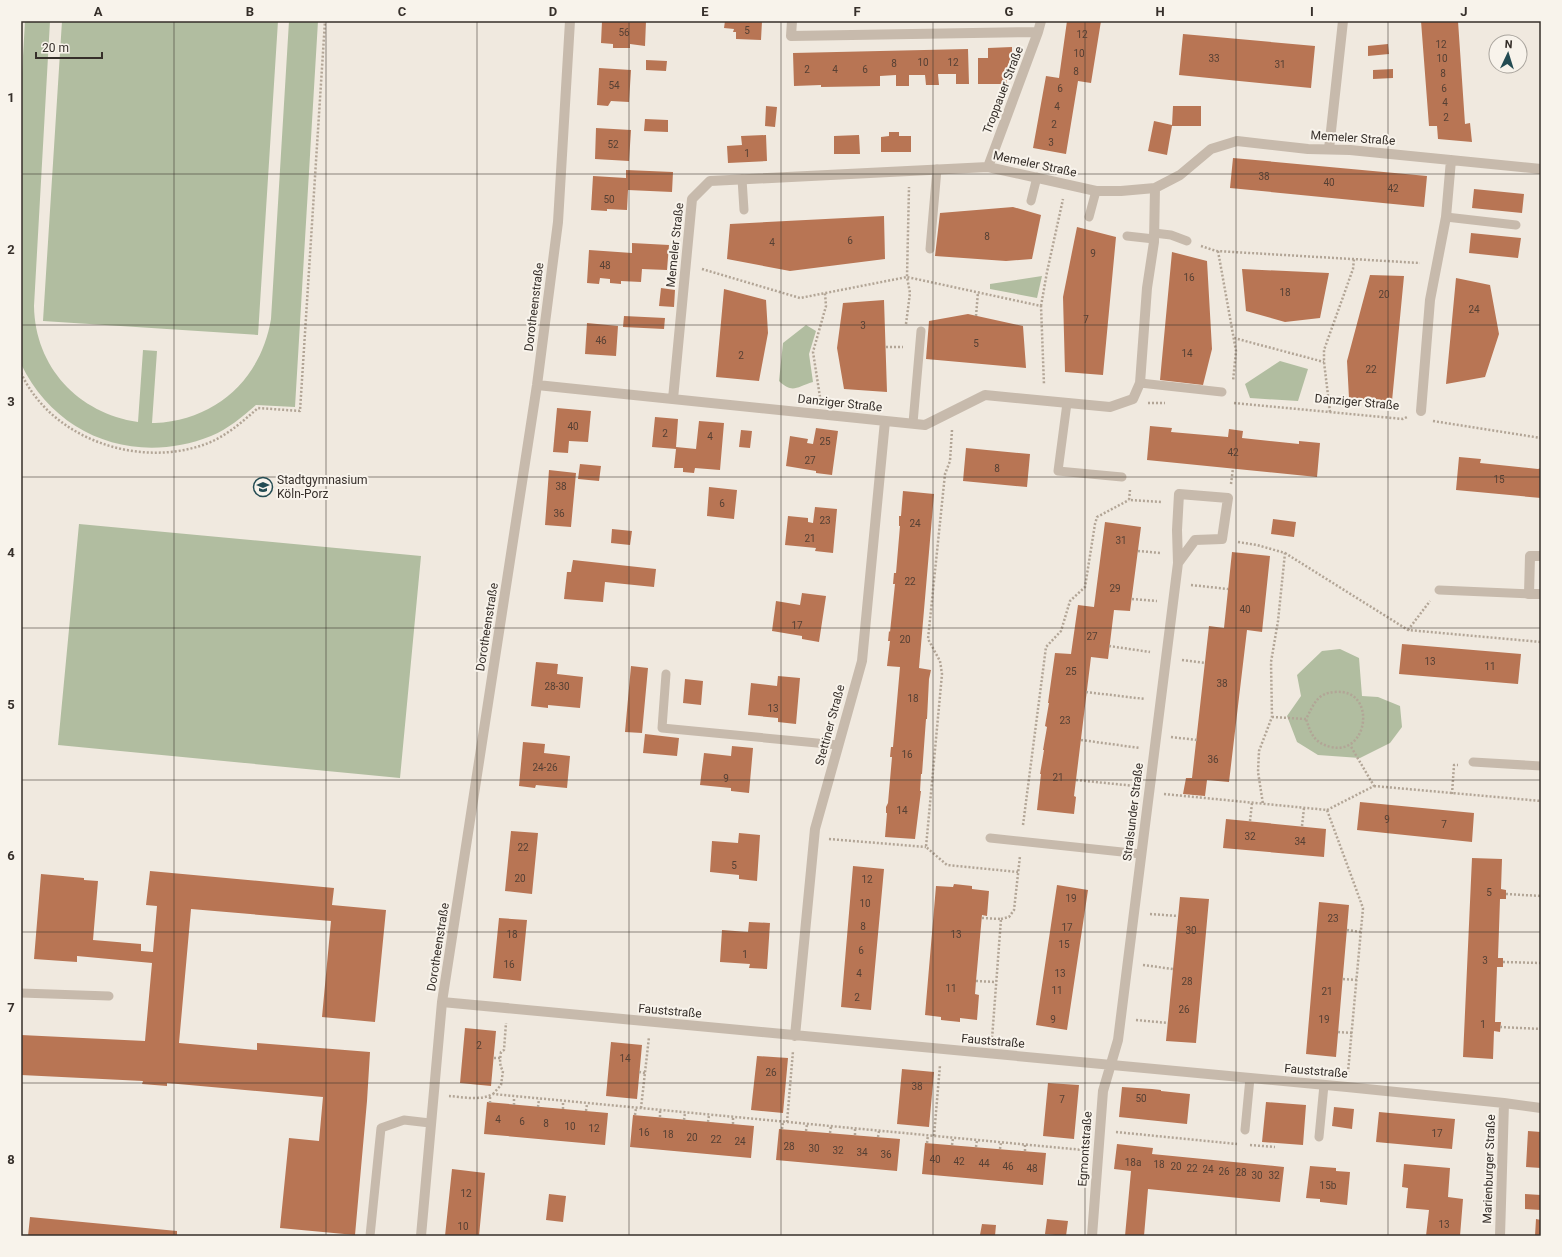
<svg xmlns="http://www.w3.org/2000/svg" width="1562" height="1257" viewBox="0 0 1562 1257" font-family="Roboto,sans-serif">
	<rect width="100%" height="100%" fill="#f0e9df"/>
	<path fill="#b1bda0" d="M25 21H50L34 306C35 367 78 413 138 422L143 350 157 351 152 423H155C216 420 261 379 271 319L289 21H318L295 407 256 405C242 417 228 429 211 436 136 466 56 437 21 364V91Z
		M62 21H278L258 335 43 321Z
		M1042 276 1037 298 990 289V284Z
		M806 325 816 331 809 354 813 382C796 387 793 394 779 381L783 343Z
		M1280 361 1308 369 1298 401 1250 398 1245 384Z
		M79 524 421 556 400 778 58 745Z
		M1340 649 1359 658 1362 696 1378 697 1400 706 1402 727 1390 743 1360 758 1318 755 1297 742 1287 716 1301 696 1297 675 1322 651Z"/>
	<path fill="#b87554" d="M602 21H646L645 46 630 44V48H613V44L601 43Z
		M725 21H762L761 40 736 39V32H733L734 29 724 28Z
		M1067 21H1101L1091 83 1078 81 1066 154 1033 148 1046 76 1059 78Z
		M1421 21H1458L1465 124 1470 123 1472 142 1438 139 1437 126H1429Z
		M1183 34 1315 46 1311 88 1179 75Z
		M1388 44 1389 54 1368 56V46Z
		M1012 47V72L1006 73 1007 84H978V58H988V48Z
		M968 49 969 84H956V74H938L939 85H926L925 75H909V86H896V75L880 76V86L821 87V85L794 86 793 53Z
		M646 60 667 61 666 71 646 70Z
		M599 68 631 70 629 102 611 101 608 106 597 105Z
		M1393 69V78L1373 79V70Z
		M766 106 777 107 775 127 765 126Z
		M1173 106H1201V126H1172L1167 155 1148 151 1154 121 1172 125Z
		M645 119 668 120V132L644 131Z
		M596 128 631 130 629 161 595 159Z
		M889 132H899V136H911V152H881V137L889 136Z
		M766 135 767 161 728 163 727 146 742 145 741 136Z
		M859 135 860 154H834V136Z
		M1233 158 1427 176 1424 207 1230 188Z
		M626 170 673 172 672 192 628 190 627 210 607 209V211L591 210 593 176 626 178Z
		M1474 189 1524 194 1522 213 1472 208Z
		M1013 207 1041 215 1032 259 1006 261 935 256 940 213Z
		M884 216 885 259 790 271 727 259 730 224Z
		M1077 227 1116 237 1103 375 1065 372 1063 297Z
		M1471 233 1521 238 1518 258 1469 253Z
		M632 243 669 245 667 270 642 269 641 282 621 281V284L610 283V279L600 278 599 284 587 283 589 250 632 253Z
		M1172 252 1207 261 1212 349 1203 385 1160 380Z
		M1242 269 1329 273 1320 318 1285 322 1246 311Z
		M1370 275 1404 276 1392 401 1349 398 1347 361Z
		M1456 278 1490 285 1499 334 1485 377 1446 384Z
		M661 288 675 290 674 307 659 306Z
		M724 289 766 300 768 333 759 381 716 377Z
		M884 300 887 392 844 389 837 348 843 303Z
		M968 314 1023 326 1026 368 926 359 929 321Z
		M624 316 665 318 664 329 623 327Z
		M587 323 618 326 616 356 585 354Z
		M557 408 591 411 588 442 569 441 568 453 553 452Z
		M655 417 678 419 676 447 696 449 699 421 724 423 720 470 695 468 694 473 683 472V468H674L676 449 652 447Z
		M1150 426 1172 428 1171 432 1228 437 1229 429 1243 431 1242 438 1299 444V441L1320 443 1317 477 1147 460Z
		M816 428 838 431 832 475 816 473V471L786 466 790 436 808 439 807 443 813 444Z
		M741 430 752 431 750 448 739 447Z
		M966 448 1030 454 1027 487 963 481Z
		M1459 457 1481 459 1480 463 1538 469 1541 468V498L1456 490Z
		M580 464 601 466 599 481 578 479Z
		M549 470 576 473 571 527 545 525Z
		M709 487 737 490 734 519 707 516Z
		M903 491 934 494 919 668 931 670 929 679 927 719H926L922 774H921L920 791H921L915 839 885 837 887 813H886V807L888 803 892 757H890L891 747H893L900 667 887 666 890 641H888L889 631 890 632 895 584H893L894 573H896L900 526H899V516H901Z
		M815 507 837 509 833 553 815 551 816 548 785 545 788 516 808 518V522L813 523Z
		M1273 519 1296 522 1294 537 1271 534Z
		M1105 522 1141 527 1130 611 1114 610 1108 659 1091 657 1074 796 1076 797 1074 814 1037 810 1041 774H1040L1044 750H1043L1047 727 1045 726 1049 703H1048L1055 653 1071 654 1078 605 1094 607Z
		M612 529 632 531 630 545 611 543Z
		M1232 552 1270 556 1262 632 1247 630 1229 782 1207 780 1205 796 1183 794 1186 778H1192L1209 626 1224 628Z
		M573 560 656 569 654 587 605 582 603 602 564 599 567 572H571Z
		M802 593 826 596 819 642 802 639V636L772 631 776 601 800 605Z
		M1402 644 1521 654 1518 684 1399 674Z
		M536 662 558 664 557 674 583 677 580 708 548 705V708L531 706Z
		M631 666 648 668 642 733 625 732Z
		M778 676 800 678 796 724 778 722V718L748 715 751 683 777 686Z
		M685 679 703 681 701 705 683 703Z
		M645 734 679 738 677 756 643 753Z
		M523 742 545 744 544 753 570 756 567 788 536 785 535 788 519 786Z
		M732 746 753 748 749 793 731 791V788L700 785 704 753 731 756Z
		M1360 802 1474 813 1472 842 1357 830Z
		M1226 819 1326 829 1324 857 1223 848Z
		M511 831 538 833 532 894 505 891Z
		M739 833 760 835 757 881 739 879V875L710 872 712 841 738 843Z
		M1472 858 1502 859 1501 889 1506 890V899H1500L1498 958H1503V967H1497L1495 1022H1501L1500 1032 1494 1031 1493 1059 1463 1057Z
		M853 866 884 869 871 1010 841 1007Z
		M150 871 334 888 332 905 386 910 375 1022 322 1017 331 921 191 909 179 1043 257 1050V1043L370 1052 367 1101 355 1235 280 1228 289 1138 319 1141 323 1097 167 1083V1086L142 1084 143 1081 21 1075V1035L145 1041 152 963 77 956V962L34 959 41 874 84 878V880L98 881 93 940 141 944V951L153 952 157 906 146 905Z
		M954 884 972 886V889L989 891 987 916 982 915 976 981 975 994 979 995 977 1020 960 1018V1022L941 1020V1017L925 1015 936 886 953 887Z
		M1057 885 1088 890 1067 1030 1036 1025Z
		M1180 897 1209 899 1196 1043 1166 1041Z
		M1319 902 1349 905 1336 1057 1306 1054Z
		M499 918 527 920 521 981 493 978Z
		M749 922 770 923 767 969 749 968 750 964 720 962 722 930 748 932Z
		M465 1028 496 1031 491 1086 460 1083Z
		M611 1042 642 1045 637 1099 606 1096Z
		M757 1056 788 1058 783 1113 751 1110Z
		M902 1069 934 1072 929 1127 897 1124Z
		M1048 1083 1079 1085 1074 1139 1043 1136Z
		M1122 1087 1152 1089 1161 1090V1091L1190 1094 1187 1124 1119 1117Z
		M487 1102 608 1113 605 1145 484 1134Z
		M1266 1102 1306 1105 1303 1145 1262 1142Z
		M1334 1107 1354 1109 1352 1129 1332 1126Z
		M1379 1112 1455 1119 1452 1149 1376 1142Z
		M633 1115 754 1126 751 1158 630 1147Z
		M779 1129 900 1139 897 1171 776 1160Z
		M1528 1131 1541 1132V1168L1526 1167Z
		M925 1143 1046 1153 1043 1185 922 1174Z
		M1117 1144 1153 1148 1152 1154 1284 1167 1280 1202 1148 1189 1144 1236H1125L1131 1171 1114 1169Z
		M1404 1164 1450 1168 1448 1197 1463 1199 1460 1236H1426L1429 1210 1406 1208 1408 1188 1402 1187Z
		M1310 1166 1336 1168V1171L1350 1172 1347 1205 1320 1202V1199L1306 1198Z
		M452 1169 485 1173 479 1236H445Z
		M549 1194 566 1196 563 1222 546 1220Z
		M1525 1194 1541 1195V1210L1525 1209Z
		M30 1217 177 1231V1236H28Z
		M1047 1219 1068 1221 1066 1236 1045 1234Z
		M1536 1219 1541 1220V1236H1535Z
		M982 1224 996 1225 995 1236 980 1235Z"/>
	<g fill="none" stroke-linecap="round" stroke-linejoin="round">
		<path stroke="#b2a596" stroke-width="2.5" stroke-dasharray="2 2" stroke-linecap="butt" d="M1201 246 1216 251 1420 263
			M1218 251 1236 351 1233 381
			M702 269 800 298 907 277 909 187
			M1041 306 1047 272 1063 199
			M976 316 978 292
			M906 324 910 293 907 277 1041 306 1044 385
			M1234 338 1324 362
			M886 347H903
			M21 373C51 438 136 468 203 445 224 438 241 423 258 408L300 411 325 21
			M820 397 813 352 826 306 825 293
			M1148 403H1165
			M1234 403 1403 419 1407 417
			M1330 412 1324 362V350L1353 269 1354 259
			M1433 421 1541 438
			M952 430 950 461 945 474 928 639 940 661 942 674 926 847 947 865 1018 872
			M1231 484 1233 468
			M1130 490 1129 500 1162 502
			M1238 542 1257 545 1285 553 1278 621 1271 662 1272 717 1259 751 1258 772 1263 804
			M1138 551 1161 553
			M1285 553 1408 630 1541 642
			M1191 585 1228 589
			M1132 599 1157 601
			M1408 630 1430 601
			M1109 646 1150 652
			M1182 660 1205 663
			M1086 692 1145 699
			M1272 717 1306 719C1314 704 1317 693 1335 692 1377 688 1369 756 1331 747 1314 743 1311 734 1306 719
			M1171 737 1197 740
			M1081 740 1140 748
			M1076 780 1135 786
			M1374 786 1541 801
			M1164 794 1327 810 1363 908 1348 1072
			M1452 794 1454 765H1458
			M1327 810 1374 786 1350 745
			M1250 821 1252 803
			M1023 825 1046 647 1061 631 1070 601 1085 587 1095 524 1097 517 1129 500
			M1302 826 1304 808
			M829 839 926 847
			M1506 894 1541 896
			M1150 914 1178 916
			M982 918 1001 919 992 1039
			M1001 919 1009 917 1014 910 1020 856
			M1347 930 1361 932
			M1503 962 1541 963
			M1143 965 1173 969
			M1343 979 1357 980
			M976 981 996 982
			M1136 1020 1168 1023
			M1500 1027 1541 1029
			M1338 1032 1352 1033
			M494 1058H500
			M639 1072 645 1073
			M493 1094 501 1085 503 1071C499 1065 500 1059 501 1052L504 1050 506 1023
			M449 1096C462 1097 481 1101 493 1094L1083 1150
			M490 1103V1096
			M514 1105V1097
			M538 1107 539 1099
			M641 1108 649 1037
			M563 1109V1101
			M586 1111 587 1104
			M635 1115 636 1108
			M660 1117V1110
			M684 1120 685 1113
			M708 1122 709 1115
			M787 1122 793 1051
			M733 1124V1117
			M782 1129 783 1122
			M806 1131 807 1124
			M1116 1132 1237 1144
			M830 1133 831 1126
			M855 1135V1129
			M934 1136 940 1065
			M878 1137 879 1131
			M927 1143 928 1135
			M952 1145 953 1138
			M1250 1145 1275 1147
			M976 1147 977 1140
			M1000 1149 1001 1142
			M1025 1151V1144"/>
		<path stroke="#c7baac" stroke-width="9" d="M742 179 744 210
			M1031 201 1037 177
			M1089 217 1096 191
			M1446 217 1516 225
			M1154 233 1171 235 1187 241
			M1127 236 1154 239
			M930 249 937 169
			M1140 383 1222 392
			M1067 403 1058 471 1122 477
			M913 423 921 331
			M1439 590 1529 594
			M666 674 662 728 838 745
			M1473 762 1541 766
			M990 838 1141 854
			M21 993 109 996
			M1245 1130 1250 1078
			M1319 1137 1324 1085
			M370 1236 381 1128 404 1120 430 1123"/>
		<path stroke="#c7baac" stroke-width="10" d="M792 21 791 36 1038 32
			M1329 149 1343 21
			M988 167 1038 32 1041 21
			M537 385 925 425 985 395 1110 407 1133 399 1140 383 1147 288 1154 242 1155 188
			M673 399 692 199 710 181 988 167 1096 191H1121L1155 188 1180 175 1211 149 1237 141 1308 149 1350 150 1541 169
			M1421 411 1430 300 1446 217 1451 160
			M1541 556H1530L1529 594H1541
			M442 1002 1347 1087 1504 1103 1541 1108
			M795 1036 815 829 862 661 885 421
			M421 1236 442 1002 537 385 558 222 570 21
			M1092 1236 1103 1091 1118 1040 1178 563 1195 540 1222 539 1228 498 1179 494 1177 530 1178 563
			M1500 1236 1504 1103"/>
	</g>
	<path fill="none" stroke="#362f2a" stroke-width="1" stroke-opacity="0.55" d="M174 21V1236M326 21V1236M477 21V1236M629 21V1236M781 21V1236M933 21V1236M1085 21V1236M1236 21V1236M1388 21V1236M21 174H1541M21 325H1541M21 477H1541M21 628H1541M21 780H1541M21 932H1541M21 1083H1541"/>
	<defs>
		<symbol id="school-ring" viewBox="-11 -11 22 22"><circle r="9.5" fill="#f8f3eb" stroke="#244c53" stroke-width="1.5"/><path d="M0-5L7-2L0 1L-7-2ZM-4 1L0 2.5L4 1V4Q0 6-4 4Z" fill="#244c53"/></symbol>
	</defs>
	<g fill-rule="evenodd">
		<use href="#school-ring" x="252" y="476" width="22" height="22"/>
	</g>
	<g text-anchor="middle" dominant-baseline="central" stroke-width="4" stroke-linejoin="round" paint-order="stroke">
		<g font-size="10" fill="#564034">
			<text x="747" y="30">5</text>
			<text x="624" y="32">56</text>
			<text x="1082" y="34">12</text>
			<text x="1441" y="44">12</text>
			<text x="1079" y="53">10</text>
			<text x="1214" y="58">33</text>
			<text x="1442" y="58">10</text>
			<text x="923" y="62">10</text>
			<text x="953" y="62">12</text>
			<text x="894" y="63">8</text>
			<text x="1280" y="64">31</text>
			<text x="807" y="69">2</text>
			<text x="835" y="69">4</text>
			<text x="865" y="69">6</text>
			<text x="1076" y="71">8</text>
			<text x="1443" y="73">8</text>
			<text x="614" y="85">54</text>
			<text x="1060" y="88">6</text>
			<text x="1444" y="88">6</text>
			<text x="1445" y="102">4</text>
			<text x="1057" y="106">4</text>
			<text x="1446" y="117">2</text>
			<text x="1054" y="124">2</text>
			<text x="1051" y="142">3</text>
			<text x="613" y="144">52</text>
			<text x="747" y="153">1</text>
			<text x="1264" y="176">38</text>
			<text x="1329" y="182">40</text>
			<text x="1393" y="188">42</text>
			<text x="609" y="199">50</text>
			<text x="987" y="236">8</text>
			<text x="850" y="240">6</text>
			<text x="772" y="242">4</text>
			<text x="1093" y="253">9</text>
			<text x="605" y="265">48</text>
			<text x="1189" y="277">16</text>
			<text x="1285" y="292">18</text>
			<text x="1384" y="294">20</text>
			<text x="1474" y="309">24</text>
			<text x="1086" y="319">7</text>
			<text x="863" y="325">3</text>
			<text x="601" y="340">46</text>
			<text x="976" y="343">5</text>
			<text x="1187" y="353">14</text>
			<text x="741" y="355">2</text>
			<text x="1371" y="369">22</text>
			<text x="573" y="426">40</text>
			<text x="665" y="433">2</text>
			<text x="710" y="436">4</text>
			<text x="825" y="441">25</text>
			<text x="1233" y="452">42</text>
			<text x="810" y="460">27</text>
			<text x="997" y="468">8</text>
			<text x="1499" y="479">15</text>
			<text x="561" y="486">38</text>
			<text x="722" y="503">6</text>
			<text x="559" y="513">36</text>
			<text x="825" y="520">23</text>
			<text x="915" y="523">24</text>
			<text x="810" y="538">21</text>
			<text x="1121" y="540">31</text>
			<text x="910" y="581">22</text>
			<text x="1115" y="588">29</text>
			<text x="1245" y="609">40</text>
			<text x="797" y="625">17</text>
			<text x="1092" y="636">27</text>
			<text x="905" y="639">20</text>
			<text x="1430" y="661">13</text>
			<text x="1490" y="666">11</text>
			<text x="1071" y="671">25</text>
			<text x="1222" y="683">38</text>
			<text x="557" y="686">28-30</text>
			<text x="913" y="698">18</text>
			<text x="773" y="708">13</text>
			<text x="1065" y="720">23</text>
			<text x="907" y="754">16</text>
			<text x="1213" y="759">36</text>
			<text x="545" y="767">24-26</text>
			<text x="1058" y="777">21</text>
			<text x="726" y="778">9</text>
			<text x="902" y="810">14</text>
			<text x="1387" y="819">9</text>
			<text x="1444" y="824">7</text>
			<text x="1250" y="836">32</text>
			<text x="1300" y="841">34</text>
			<text x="523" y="847">22</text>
			<text x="734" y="865">5</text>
			<text x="520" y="878">20</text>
			<text x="867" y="879">12</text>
			<text x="1489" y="892">5</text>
			<text x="1071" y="898">19</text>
			<text x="865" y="903">10</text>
			<text x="1333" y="918">23</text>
			<text x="863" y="926">8</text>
			<text x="1067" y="927">17</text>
			<text x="1191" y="930">30</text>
			<text x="512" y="934">18</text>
			<text x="956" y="934">13</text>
			<text x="1064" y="944">15</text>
			<text x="861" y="950">6</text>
			<text x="745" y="954">1</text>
			<text x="1485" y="960">3</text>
			<text x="509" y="964">16</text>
			<text x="859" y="973">4</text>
			<text x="1060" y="973">13</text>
			<text x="1187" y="981">28</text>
			<text x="951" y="988">11</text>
			<text x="1057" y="990">11</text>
			<text x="1327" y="991">21</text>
			<text x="857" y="997">2</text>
			<text x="1184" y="1009">26</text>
			<text x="1053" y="1019">9</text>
			<text x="1324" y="1019">19</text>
			<text x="1483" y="1024">1</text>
			<text x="479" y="1045">2</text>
			<text x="625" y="1058">14</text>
			<text x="771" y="1072">26</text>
			<text x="917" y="1086">38</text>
			<text x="1141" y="1098">50</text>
			<text x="1062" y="1099">7</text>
			<text x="498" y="1119">4</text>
			<text x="522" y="1121">6</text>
			<text x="546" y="1123">8</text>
			<text x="570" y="1126">10</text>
			<text x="594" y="1128">12</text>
			<text x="644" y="1132">16</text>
			<text x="1437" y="1133">17</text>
			<text x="668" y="1134">18</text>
			<text x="692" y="1137">20</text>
			<text x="716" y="1139">22</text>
			<text x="740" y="1141">24</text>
			<text x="789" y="1146">28</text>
			<text x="814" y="1148">30</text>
			<text x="838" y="1150">32</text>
			<text x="862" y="1152">34</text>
			<text x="886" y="1154">36</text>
			<text x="935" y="1159">40</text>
			<text x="959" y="1161">42</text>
			<text x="1133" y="1162">18a</text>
			<text x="984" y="1163">44</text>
			<text x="1159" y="1164">18</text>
			<text x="1008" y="1166">46</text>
			<text x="1176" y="1166">20</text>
			<text x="1032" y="1168">48</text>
			<text x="1192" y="1168">22</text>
			<text x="1208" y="1169">24</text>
			<text x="1224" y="1171">26</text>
			<text x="1241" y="1172">28</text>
			<text x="1257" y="1175">30</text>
			<text x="1274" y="1175">32</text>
			<text x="1328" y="1185">15b</text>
			<text x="466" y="1193">12</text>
			<text x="1444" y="1224">13</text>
			<text x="463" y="1226">10</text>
		</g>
		<g font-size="12" fill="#362f2a" stroke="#f8f3eb">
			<text transform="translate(1003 90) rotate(-69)">Troppauer Straße</text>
			<text transform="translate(1353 138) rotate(4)">Memeler Straße</text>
			<text transform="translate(1035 164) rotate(12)">Memeler Straße</text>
			<text transform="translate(675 245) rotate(-84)">Memeler Straße</text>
			<text transform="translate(534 307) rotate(-83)">Dorotheenstraße</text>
			<text transform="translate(1357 402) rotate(5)">Danziger Straße</text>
			<text transform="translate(840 403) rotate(6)">Danziger Straße</text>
			<text transform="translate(487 627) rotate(-81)">Dorotheenstraße</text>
			<text transform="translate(830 725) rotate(-75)">Stettiner Straße</text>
			<text transform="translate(1133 812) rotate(-83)">Stralsunder Straße</text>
			<text transform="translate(438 947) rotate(-81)">Dorotheenstraße</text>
			<text transform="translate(670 1011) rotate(5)">Fauststraße</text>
			<text transform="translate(993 1041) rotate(5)">Fauststraße</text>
			<text transform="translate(1316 1071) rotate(5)">Fauststraße</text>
			<text transform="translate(1085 1149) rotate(-86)">Egmontstraße</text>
			<text transform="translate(1489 1169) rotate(-88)">Marienburger Straße</text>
		</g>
		<g font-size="12" fill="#362f2a" stroke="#f8f3eb" text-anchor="start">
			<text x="277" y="480">Stadtgymnasium<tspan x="277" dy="14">Köln-Porz</tspan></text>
		</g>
	</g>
	<rect width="1562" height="1257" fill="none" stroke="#f8f3eb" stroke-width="44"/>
	<g transform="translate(1508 54) rotate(4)"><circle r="19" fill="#f8f3eb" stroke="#aaa59e"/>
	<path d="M0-3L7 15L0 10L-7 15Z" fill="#244c53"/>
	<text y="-6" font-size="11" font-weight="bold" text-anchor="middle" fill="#362f2a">N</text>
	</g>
	<path d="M36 52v6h66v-6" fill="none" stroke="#362f2a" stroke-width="2"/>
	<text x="42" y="52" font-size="12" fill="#362f2a" stroke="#f8f3eb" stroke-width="3" paint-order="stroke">20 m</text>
	<rect x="22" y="22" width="1518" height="1213" fill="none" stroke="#362f2a" stroke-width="1.5"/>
	<g font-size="13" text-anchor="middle" font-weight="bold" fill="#362f2a">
		<text x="98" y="16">A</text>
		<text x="250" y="16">B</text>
		<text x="402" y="16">C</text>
		<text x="553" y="16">D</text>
		<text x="705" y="16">E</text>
		<text x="857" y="16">F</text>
		<text x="1009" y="16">G</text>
		<text x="1160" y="16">H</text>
		<text x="1312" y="16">I</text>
		<text x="1464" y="16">J</text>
		<text x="11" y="102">1</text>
		<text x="11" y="254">2</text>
		<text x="11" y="406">3</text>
		<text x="11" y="557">4</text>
		<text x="11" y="709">5</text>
		<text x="11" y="860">6</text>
		<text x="11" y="1012">7</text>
		<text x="11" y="1164">8</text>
	</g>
</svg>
